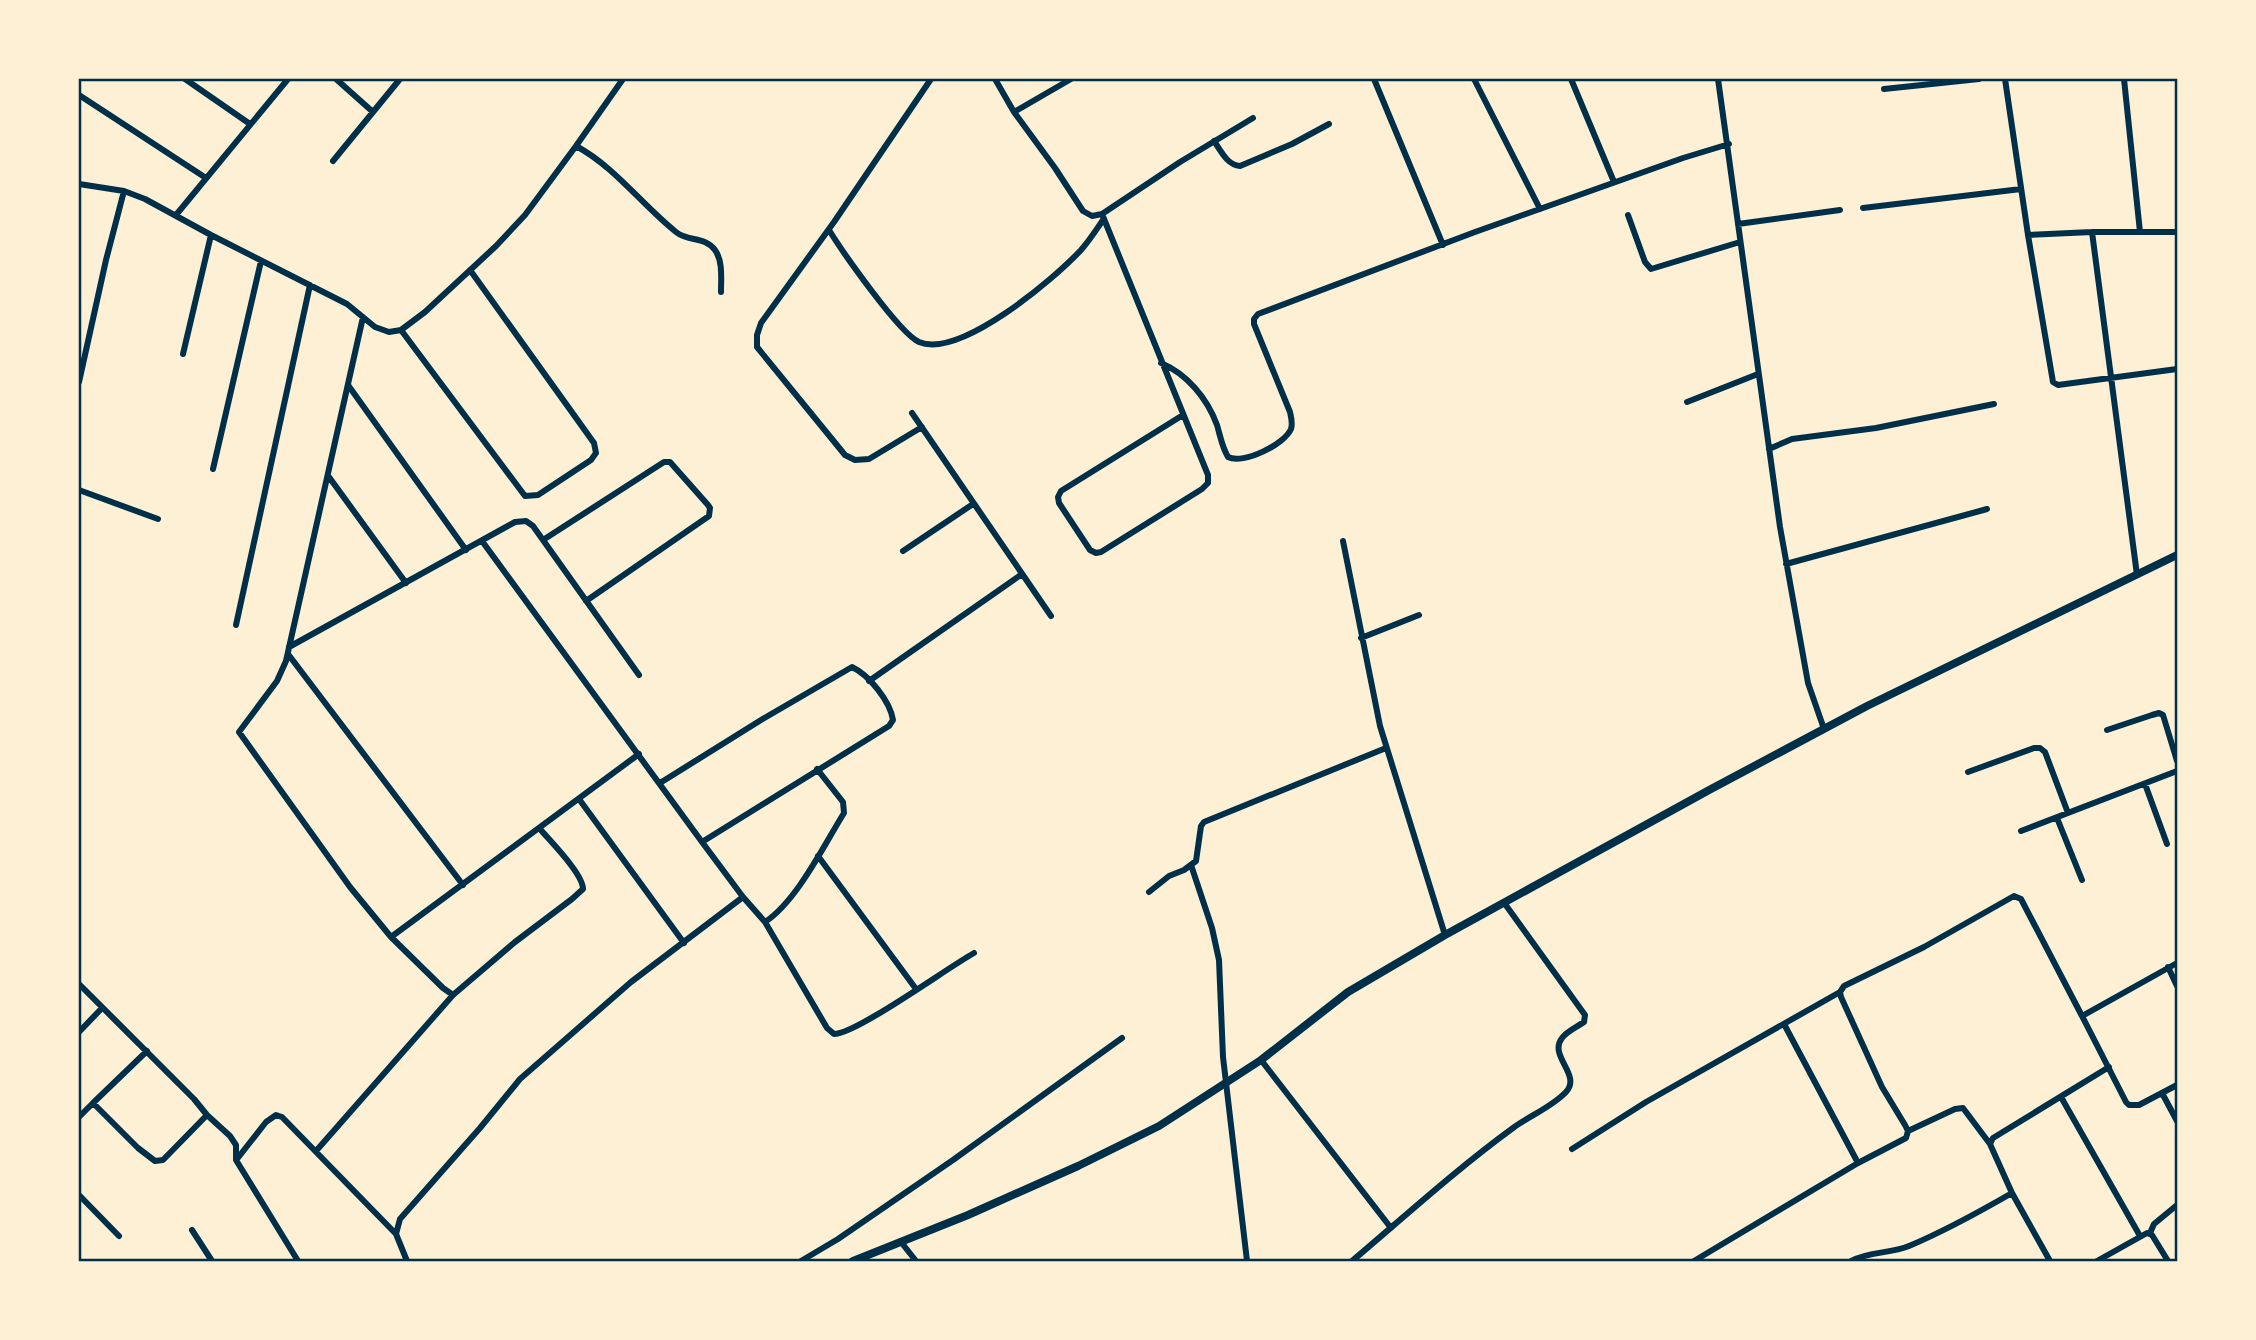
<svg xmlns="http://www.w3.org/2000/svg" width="2256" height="1340" viewBox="0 0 2256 1340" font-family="Roboto,sans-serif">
	<rect width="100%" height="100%" fill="#fdf0d5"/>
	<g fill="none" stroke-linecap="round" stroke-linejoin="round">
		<path stroke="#003049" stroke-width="6" d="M185 79 250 124
			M336 79 373 112
			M995 79 1014 112 1055 168 1083 211 1092 216 1102 214 1180 162 1253 118
			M1374 79 1443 245
			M1474 79 1540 209
			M1571 79 1614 182
			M1718 79 1780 527 1808 683 1824 729
			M2005 79 2028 235 2053 382 2058 385 2177 369
			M2124 79 2140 232
			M1884 89 1979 79
			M79 95 206 178
			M1014 112 1071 79
			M1214 141C1221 151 1227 165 1240 166L1292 144 1329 124
			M576 146C615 167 642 205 676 232 688 242 705 236 715 250 723 261 721 278 721 292
			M333 161 400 79
			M79 184 124 191 145 199 211 235 347 304 375 327 389 332 401 330 425 312 496 246 525 215 576 146 623 79
			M1863 208 2021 189
			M1102 214 1208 475V483L1202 489 1101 552 1096 553 1090 550 1059 503 1058 497 1061 491 1183 415
			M176 215 288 79
			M1628 215 1645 262 1651 269 1740 242
			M1738 224 1840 210
			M829 230C842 251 899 333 919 342 960 359 1054 279 1081 250 1089 241 1096 230 1103 220
			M2092 232 2137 575
			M2028 235 2092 232H2177
			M363 317 286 661 277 681 239 732 350 887 391 937 443 988 453 995 515 942 572 899 583 889C583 874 551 842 540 829
			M401 330 525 496 538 495 591 460 596 453 594 443 470 270
			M183 354 211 235
			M1161 363C1187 374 1207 398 1217 425 1220 435 1222 447 1228 457 1243 465 1285 444 1291 429 1293 423 1291 417 1290 412L1254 324V319L1258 314 1475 232 1683 158 1729 144
			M79 382 106 260 124 191
			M348 385 466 550
			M1687 402 1758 374
			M912 413 1051 616
			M922 427 869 459 855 460 845 455 757 347V335L761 323 834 222 931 79
			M1769 449 1792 439 1876 428 1994 404
			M213 469 261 261
			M329 477 406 583
			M79 490 158 519
			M543 540 664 462H670L708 505 710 508 709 516 586 601
			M482 541 702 842 743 897 765 922C797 901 824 845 844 813L843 802 817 769
			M1343 541 1380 726 1445 935
			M903 551 973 504
			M1786 564 1987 509
			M236 625 310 285
			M1361 638 1419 615
			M289 647 515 522 526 521 533 526 639 675
			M288 654 463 885
			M869 681 1022 574
			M2107 730 2152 715 2159 713 2163 715 2177 761
			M1968 772 2034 748H2040L2045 752 2068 813
			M660 783 761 720 852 667C869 675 890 701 893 720L889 726 702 842
			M2145 784 2167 844
			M579 799 684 943
			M2057 818 2082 880
			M2021 831 2177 771
			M818 856 916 989
			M1191 865 1212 928 1219 960 1223 1057 1247 1261
			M1149 892 1169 876 1184 870 1196 861 1201 826 1204 822 1386 748
			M765 922 827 1028 834 1034C856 1034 947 968 974 953
			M391 937 639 754
			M2177 963 2082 1016 2126 1102 2129 1105H2139L2177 1085
			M2168 967 2177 986
			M79 984 194 1099 207 1115 230 1136 236 1145V1160L298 1261
			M1784 1024 1858 1163
			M79 1032 102 1008
			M147 1051 93 1103 138 1148 155 1161 163 1160 207 1115
			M1261 1060 1391 1228
			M2162 1093 2177 1121
			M2061 1097 2140 1236
			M79 1117 93 1103
			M1908 1131 1955 1109 1963 1108 1990 1144
			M1572 1149 1646 1102 1840 992
			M316 1151 453 995
			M237 1159 266 1122 276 1115 282 1117 396 1234
			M79 1195 119 1236
			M192 1230 212 1261
			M2150 1233 2154 1224 2177 1205
			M901 1242 916 1261
			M407 1261 396 1234 400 1219 480 1128 520 1079 631 982 743 897
			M801 1261 838 1239 953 1160 1122 1038
			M1352 1261C1404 1217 1458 1168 1513 1128 1529 1116 1552 1107 1566 1092 1582 1075 1548 1056 1562 1038 1567 1031 1577 1027 1584 1022L1585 1015 1505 904
			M1694 1261 1858 1163 1906 1138 1908 1131 1905 1125 1882 1087 1841 997 1840 992 1844 986 1924 947 2014 896 2021 899 2082 1016
			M1851 1261C1869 1251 1890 1254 1909 1246 1945 1231 1979 1212 2012 1193
			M2050 1261 2012 1193 1990 1144 1993 1138 2109 1067
			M2097 1261 2147 1233 2152 1235 2168 1261"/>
		<path stroke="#003049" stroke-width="8" d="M853 1261 968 1215 1078 1166 1159 1126 1261 1060 1348 992 1445 935 1711 789 1867 706 2177 555"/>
	</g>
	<rect width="2256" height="1340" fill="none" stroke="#fdf0d5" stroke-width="161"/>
	<rect x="80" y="80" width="2096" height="1180" fill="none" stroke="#003049" stroke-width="2.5"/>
</svg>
